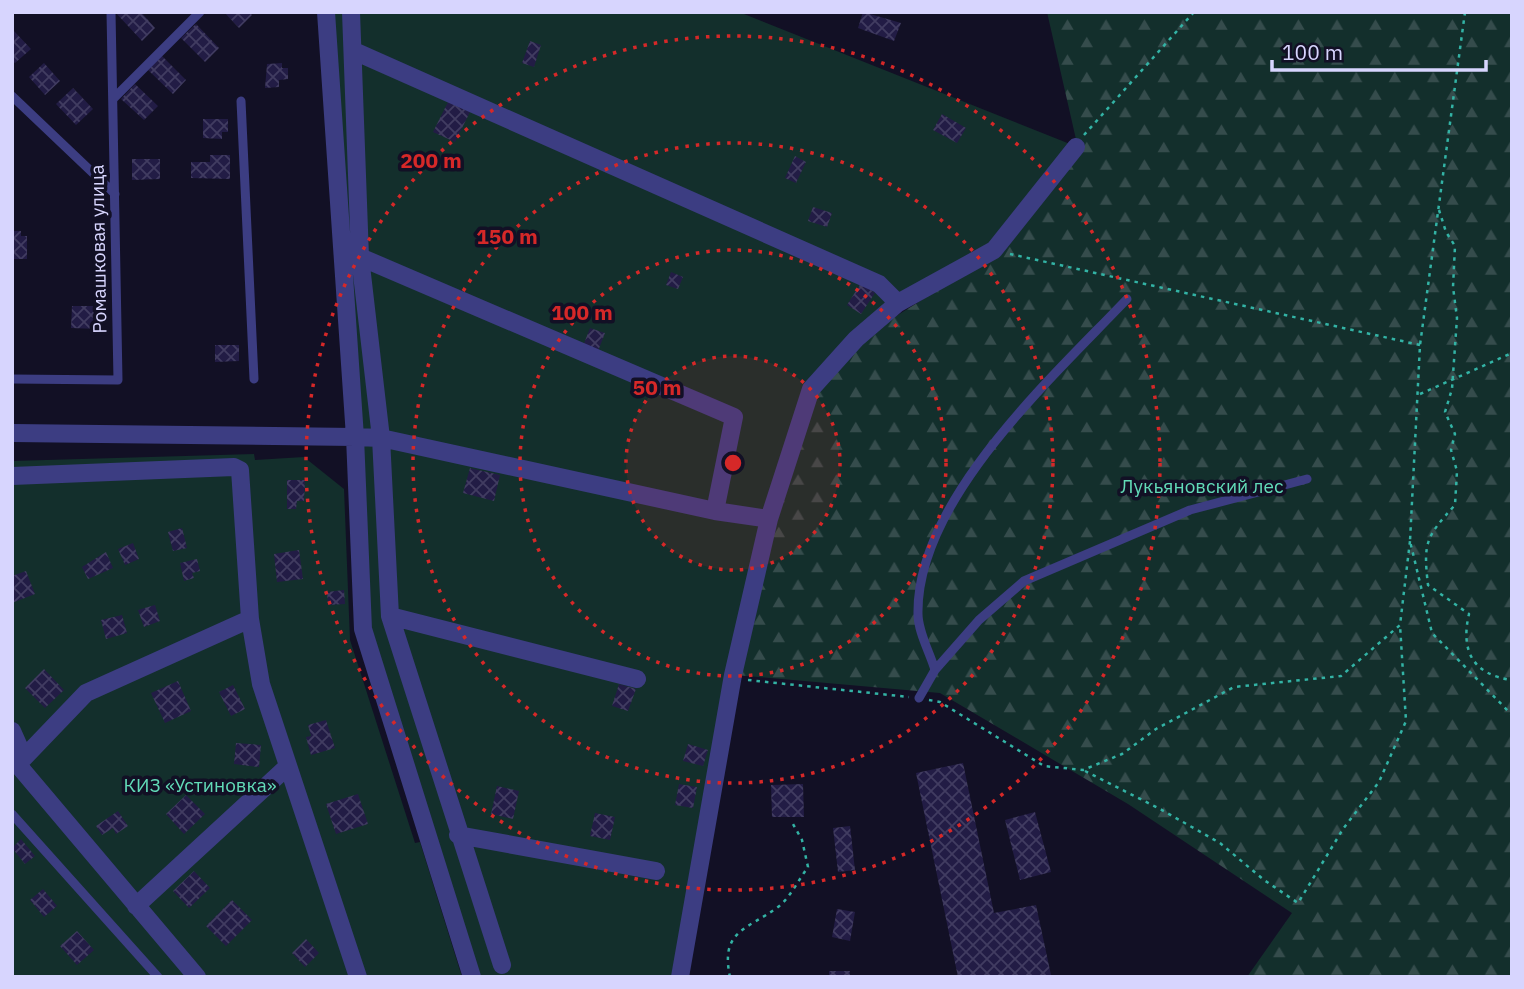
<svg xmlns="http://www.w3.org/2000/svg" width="1524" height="989" viewBox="0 0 1524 989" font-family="'IBM Plex Sans',sans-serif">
	<defs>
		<pattern id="forest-firs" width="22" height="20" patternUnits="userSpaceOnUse" patternTransform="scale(1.75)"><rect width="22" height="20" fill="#132f2c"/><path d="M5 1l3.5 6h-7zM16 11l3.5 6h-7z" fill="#354c4c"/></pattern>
		<pattern id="building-cross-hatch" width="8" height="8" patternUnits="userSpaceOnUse" patternTransform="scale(1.75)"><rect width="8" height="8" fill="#221c45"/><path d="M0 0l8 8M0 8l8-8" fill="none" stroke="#413c61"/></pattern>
	</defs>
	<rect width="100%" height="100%" fill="#121025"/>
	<path fill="url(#forest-firs)" d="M1047 12H1512V977H1247L1292 913 1128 804 940 693 735 675 813 390 858 340 997 253 1078 148Z"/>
	<path fill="#132f2c" d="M326 12H739L1075 146 990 246 895 300 808 387 784 457 680 977H472L363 629Z
		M254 454 255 460 304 457 344 489 350 640 415 843 420 842 462 977H12V461Z"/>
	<path fill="url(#building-cross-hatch)" d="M115 12H141L155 28 142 41Z
		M224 12H249L252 15 239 28Z
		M863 12 901 23 894 41 858 28Z
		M196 24 219 48 205 62 181 38Z
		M14 31 31 49 15 63 12 61Z
		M530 41 541 45 534 67 522 63Z
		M162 56 186 80 173 94 148 70Z
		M44 63 60 81 45 95 29 77Z
		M282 63V68H288V79L279 80V87L265 88 267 64Z
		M135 84 158 106 144 120 121 99Z
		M73 88 93 109 76 125 56 104Z
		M448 102 470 112 455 142 433 132Z
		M942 114 966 128 957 143 933 130Z
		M203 119H228V132H222V139L203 138Z
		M210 155H230V179L191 178V162H210Z
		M795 156 806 162 796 183 785 178Z
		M132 159H160V179L132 180Z
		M813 207 832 213 827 227 808 221Z
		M12 231H21V236H27V259H12Z
		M671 272 683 277 678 289 666 285Z
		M861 283 875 293 861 314 847 305Z
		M72 306H97V329L71 328Z
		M590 328 605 333 598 351 583 346Z
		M215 345H239V361L215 362Z
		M470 468 500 475 494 501 463 493Z
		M287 480H305L304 501H297L296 509H287Z
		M182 528 187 548 173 551 168 532Z
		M133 543 139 559 125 565 118 549Z
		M299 550 303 579 277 582 274 554Z
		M106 552 113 568 88 579 82 567Z
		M197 559 200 571 192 573 194 578 184 581 180 563Z
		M26 571 35 594 12 603V576Z
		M344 590 345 604 328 605 327 592Z
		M155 605 160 621 144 627 138 610Z
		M122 615 127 633 106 639 101 620Z
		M44 669 64 690 45 708 25 688Z
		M178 681 191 711 165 723 151 693Z
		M619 684 636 689 628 711 612 706Z
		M233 685 245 709 231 716 219 692Z
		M326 720 335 748 311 755 306 737 311 736 308 725Z
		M236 743 261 745 259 767 234 764Z
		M688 744 708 750 703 766 683 761Z
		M963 763 994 913 1036 905 1051 975 958 977 916 773Z
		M679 784 697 787 693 808 675 805Z
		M803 784 804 817H772L771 785Z
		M497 786 519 791 513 819 491 814Z
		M358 794 368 824 336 834 326 804Z
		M186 795 205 814 184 834 166 814Z
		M118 811 128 826 116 834 113 828 102 835 96 826Z
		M1035 812 1051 872 1020 880 1005 820Z
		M595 813 615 817 610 840 590 836Z
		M850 826 855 870 838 872 833 828Z
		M21 839 35 856 25 864 12 848Z
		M194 871 210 888 189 908 173 891Z
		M43 889 57 906 44 917 30 900Z
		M232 900 252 920 226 946 206 926Z
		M837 909 855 912 850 941 832 937Z
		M77 931 94 950 77 965 60 946Z
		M306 939 319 953 305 967 292 953Z
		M829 971H850V977H829Z"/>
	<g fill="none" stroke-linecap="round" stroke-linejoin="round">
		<path stroke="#33b3a5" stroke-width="2.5" stroke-dasharray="3.5 5" stroke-linecap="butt" d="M1465 12 1420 345 1410 541 1432 633 1512 715
			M1084 135 1194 12
			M1439 210 1446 232 1455 246 1453 287 1457 318 1452 389 1445 412 1455 434 1451 450 1457 471 1455 505C1426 537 1423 542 1428 585L1469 614C1460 652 1474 675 1512 680
			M1010 254 1420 345
			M1420 394 1512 353
			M748 680 909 697
			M929 700 940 702 1044 766 1083 770 1122 754 1156 729 1234 687 1341 676 1400 625 1410 541
			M1085 771 1160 809 1220 843 1264 880 1298 903 1343 829 1379 782 1406 721 1400 625
			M730 977C720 930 747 930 778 907 790 898 799 879 808 867L802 840 793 824"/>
		<path stroke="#3c3d82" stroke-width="9" d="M12 96 115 194
			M113 99 200 12
			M241 101 254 379
			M12 379 118 380 111 12
			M935 670 979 620 1024 581 1190 510 1307 479
			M919 698 935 670C930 653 918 632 918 614 916 500 1053 377 1127 299
			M12 814 158 977"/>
		<path stroke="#3c3d82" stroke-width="18" d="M326 12 355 437 381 438 715 511 769 519
			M351 12 360 257 734 417 715 511
			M354 51 879 284 898 303
			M360 257 381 438 390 616 502 965
			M12 433 355 437 363 629 472 977
			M12 476 234 467 240 470 250 619 261 684 358 977
			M390 616 637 679
			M12 731 20 749 18 765 197 977
			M17 765 86 693 250 619
			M458 835 656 871
			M136 906 287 767
			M680 977 733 675 769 519 811 389 856 339 898 303 994 250 1076 147"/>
	</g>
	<circle cx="733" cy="463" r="107" fill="#d62828" fill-opacity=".12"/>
	<g fill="none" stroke="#d62828" stroke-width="3.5" stroke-dasharray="3.5 7">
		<circle cx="733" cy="463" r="107"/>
		<circle cx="733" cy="463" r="213"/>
		<circle cx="733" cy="463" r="320"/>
		<circle cx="733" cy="463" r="427"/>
	</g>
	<g text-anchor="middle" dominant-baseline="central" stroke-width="7" stroke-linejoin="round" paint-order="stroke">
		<g font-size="19" fill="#d7d5fe" stroke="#121025">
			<text transform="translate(98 249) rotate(-91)">Ромашковая улица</text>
		</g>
		<g font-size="19" fill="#62dcb8" stroke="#121025">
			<text x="1202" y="486">Лукьяновский лес</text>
			<text x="200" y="785">КИЗ «Устиновка»</text>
		</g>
	</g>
	<circle cx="733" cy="463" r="10" fill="#d62828" stroke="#121025" stroke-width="3.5"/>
	<g font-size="21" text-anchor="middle" font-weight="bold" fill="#d62828" stroke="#121025" stroke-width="7" stroke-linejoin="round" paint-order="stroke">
		<text x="431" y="168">200 m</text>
		<text x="507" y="244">150 m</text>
		<text x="582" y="320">100 m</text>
		<text x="657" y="395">50 m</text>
	</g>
	<rect width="1524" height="989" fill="none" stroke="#d7d5fe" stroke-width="28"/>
	<path d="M1272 60v10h214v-10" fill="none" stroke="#d7d5fe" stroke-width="3.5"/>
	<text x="1282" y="60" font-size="21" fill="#d7d5fe" stroke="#121025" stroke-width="5" paint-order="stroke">100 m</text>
</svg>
